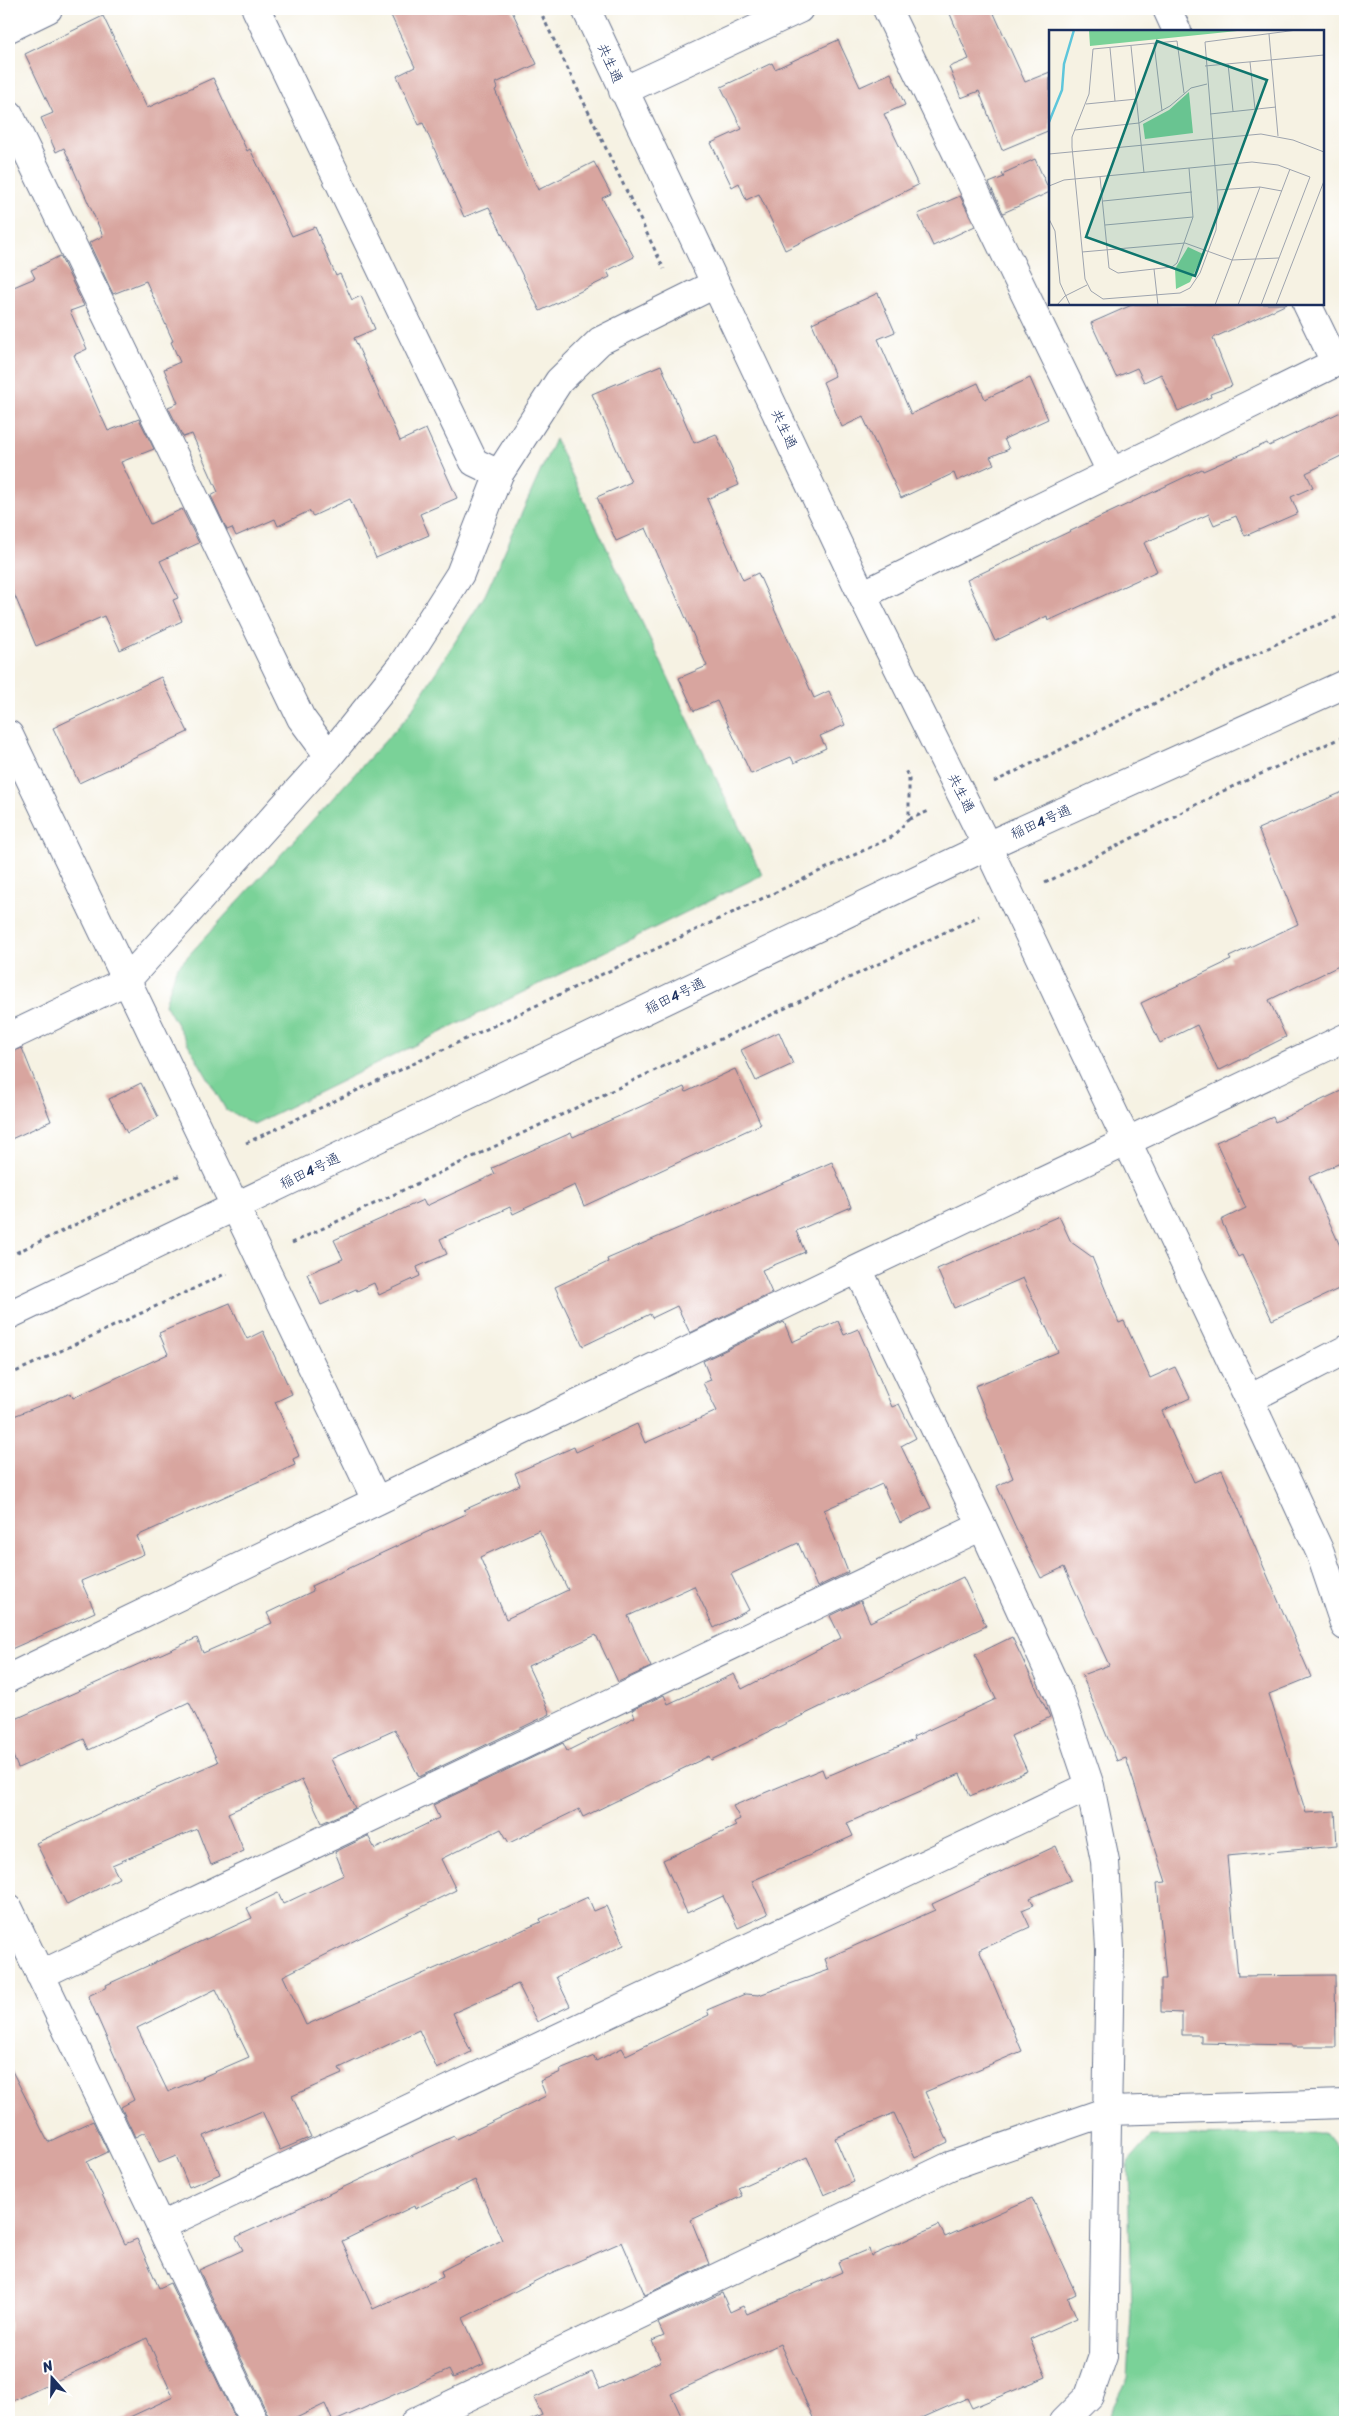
<svg xmlns="http://www.w3.org/2000/svg" width="1354" height="2431" viewBox="0 0 1354 2431" font-family="Sriracha,'Klee One',sans-serif">
	<rect width="100%" height="100%" fill="#fff"/>
	<filter id="ink" filterUnits="userSpaceOnUse"><feTurbulence type="fractalNoise" baseFrequency=".02" numOctaves="2"/><feDisplacementMap in="SourceGraphic" scale="10" xChannelSelector="R" yChannelSelector="G"/><feConvolveMatrix kernelMatrix="1 2 1 2 8 2 1 2 1" color-interpolation-filters="sRGB"/></filter>
	<filter id="wash" filterUnits="userSpaceOnUse"><feTurbulence type="fractalNoise" baseFrequency=".0096" numOctaves="4" result="noise"/><feDisplacementMap in="SourceGraphic" scale="20" xChannelSelector="R" yChannelSelector="G"/><feGaussianBlur stdDeviation="1.12" result="paint"/><feColorMatrix in="noise" values="0 0 0 0 0 0 0 0 0 0 0 0 0 0 0 0 0 1.4 0 .05"/><feComposite in="paint" operator="in"/></filter>
	<g filter="url(#wash)">
		<rect width="100%" height="100%" fill="#f6f2e3"/>
		<path fill="#7ad298" stroke="#4a807b" d="M555 439 762 875 254 1124 226 1110 165 1004 176 969 407 717 485 595Z
			M1324 2133 1345 2160 1341 2422H1105L1127 2378 1131 2315 1128 2163 1151 2137Z"/>
		<g id="blocks">
			<path fill="#d8a59f" fill-rule="evenodd" d="M388 9H511L537 64 496 83 498 88 495 90 538 190 594 162 611 194 602 198 634 257 607 271 610 277 540 311 489 207 464 217 423 123 419 125 397 76 415 67Z
				M948 9H992L1025 82 1050 72V130L1002 150 979 91 961 98 949 67 969 59Z
				M103 16 147 108 213 78 247 151 250 149 292 236 315 227 336 276 340 274 352 300 361 296 375 329 354 338 400 441 426 429 457 498 420 514 429 535 376 558 350 499 313 516 309 511 278 526 275 519 236 536 232 528 227 530 211 496 218 492 192 434 183 437 168 407 178 403 164 369 180 362 171 342 173 341 146 281 113 294 89 243 103 236 64 148 56 152 41 118 53 113 25 54Z
				M838 40 860 87 891 73 905 105 884 114 918 185 785 250 759 194 746 200 739 183 732 187 711 143 742 129 721 87 772 63 775 69Z
				M1035 159 1050 192 1003 213 989 183 1004 177 1002 174Z
				M960 196 975 226 933 246 918 214Z
				M60 256 84 306 70 311 87 349 74 355 108 431 139 419 154 449 121 462 150 524 182 509 199 543 160 561 178 598 173 600 182 621 120 650 104 616 36 646 9 582V289L35 278 31 270Z
				M878 293 895 332 878 339 911 414 978 383 985 399 1030 378 1048 419 1004 439 1009 449 990 457 994 464 957 481 954 473 901 498 863 417 842 427 823 382 835 376 812 323Z
				M1134 304H1287L1213 338 1232 386 1210 394 1211 397 1178 411 1161 374 1144 382 1137 368 1116 377 1091 323Z
				M661 365 694 443 716 434 739 485 707 499 743 580 758 573 814 698 829 691 845 725 820 736 826 748 794 763 791 757 751 774 717 701 694 711 679 678 707 666 646 528 616 541 597 497 631 482 592 394Z
				M1345 410V454L1306 473 1313 487 1291 497 1298 513 1245 536 1236 516 1214 525 1209 514 1144 543 1157 571 1048 621 1047 616 995 641 967 580 1202 469 1203 471 1267 443 1269 446Z
				M161 677 188 732 79 783 53 728Z
				M1345 791V963L1269 1000 1286 1037 1218 1071 1197 1025 1160 1043 1141 1003 1231 960 1229 957 1298 924 1258 829Z
				M779 1032 793 1064 756 1081 741 1050Z
				M22 1048 51 1121 9 1140V1052Z
				M735 1069 761 1124 584 1206 575 1185 513 1214 510 1207 440 1239 447 1254 417 1267 420 1276 379 1295 374 1283 357 1291 356 1289 321 1305 307 1274 343 1259 334 1240 423 1200 426 1206 495 1174 492 1168 571 1133 573 1137 684 1087 686 1092Z
				M141 1083 158 1117 127 1133 109 1099Z
				M1345 1089V1161L1309 1177 1345 1257V1286L1272 1320 1242 1255 1238 1257 1221 1220 1246 1208 1216 1142 1273 1117 1275 1122Z
				M832 1162 851 1207 796 1231 805 1252 762 1270 772 1293 690 1333 677 1306 652 1318 650 1314 583 1346 555 1287 608 1262 607 1259Z
				M1059 1216 1071 1242 1092 1257 1119 1323 1124 1321 1150 1378 1175 1367 1190 1398 1162 1411 1194 1482 1222 1470 1311 1677 1269 1694 1306 1813 1335 1811 1337 1846 1227 1856 1238 1976 1335 1975 1336 2047H1291V2045L1201 2043V2035H1182V2013L1161 2012V1979H1166L1157 1883 1166 1882 1126 1758 1117 1761 1082 1675 1109 1665 1064 1567 1041 1578 1016 1528 997 1486 1013 1478 975 1386 1058 1352 1023 1278 954 1308 937 1269Z
				M230 1303 247 1339 263 1331 292 1394 275 1402 299 1456 293 1459 295 1465 137 1536 144 1554 81 1581 95 1612 9 1650V1418L71 1393 73 1398 168 1354 159 1333Z
				M838 1321 844 1335 858 1329 892 1407 899 1404 916 1438 901 1446 931 1508 900 1523 882 1484 824 1510 848 1572 817 1587 798 1543 731 1574 749 1610 714 1628 694 1586 628 1616 651 1667 618 1682 596 1635 528 1666 550 1714 419 1777 395 1730 331 1759 355 1808 322 1823 302 1780 228 1813 244 1851 211 1865 197 1829 112 1865 119 1878 67 1905 36 1843 100 1813 218 1762 189 1702 89 1750 84 1739 18 1768 9 1746V1722L197 1638 203 1653 272 1623 267 1613 313 1591 311 1586 466 1514 464 1510 520 1485 515 1473 574 1447 576 1452 637 1424 645 1443 717 1411 703 1383 711 1380 703 1361 784 1322 792 1342ZM539 1530 568 1590 506 1619 480 1557Z
				M963 1577 986 1626 711 1760 709 1756 583 1817 579 1809 509 1843 501 1829 441 1859 456 1890 283 1976 306 2025 541 1922 540 1919 588 1897 594 1911 606 1906 624 1945 556 1977 570 2006 537 2022 518 1984 453 2013 471 2052 437 2069 419 2030 339 2068 342 2074 292 2096 311 2137 280 2150 262 2111 204 2136 220 2174 189 2187 176 2156 159 2163 145 2132 135 2137 121 2107 134 2100 88 1996 107 1987 106 1985 252 1918 247 1908 278 1893 283 1904 344 1875 335 1852 368 1836 375 1849 439 1818 433 1805 563 1743 567 1751 635 1717 632 1710 664 1695 668 1704 734 1674 742 1689 841 1638 830 1616 861 1601 870 1622ZM216 1989 249 2057 168 2092 137 2028Z
				M1012 1637 1050 1717 1011 1736 1027 1771 970 1796 960 1774 847 1823 853 1836 752 1881 768 1914 738 1928 723 1896 687 1913 663 1860 736 1826 734 1822 740 1819 733 1806 822 1769 825 1777 914 1740 913 1737 996 1699 975 1655Z
				M1056 1846 1071 1880 1030 1898 1034 1905 1022 1910 1030 1927 979 1950 1022 2051 925 2092 948 2142 915 2158 894 2113 835 2138 854 2182 824 2195 807 2157 738 2188 742 2196 691 2220 709 2264 645 2295 622 2242 551 2273 463 2318 484 2364 453 2378 449 2370 333 2422 325 2404 288 2422H269L268 2415 199 2270 243 2250 236 2237 454 2136 456 2139 546 2096 540 2081 561 2072 560 2070 594 2056 596 2061 622 2048 626 2055 709 2015 707 2010 745 1994 759 1995 829 1970 825 1959 935 1910 932 1904ZM475 2180 502 2240 441 2271 443 2277 373 2309 342 2241 414 2206 415 2209Z
				M9 2065 48 2142 93 2121 108 2152 87 2162 125 2244 137 2239 159 2288 170 2283 237 2422H119L173 2397 147 2338 9 2403Z
				M1032 2198 1076 2294 1068 2298 1077 2318 1030 2339 1046 2377 972 2408 967 2398 913 2422H815L780 2344 671 2394 684 2422H526L542 2415 534 2398 592 2372 600 2389 661 2361 652 2341 664 2336 658 2323 722 2293 730 2312 743 2306 747 2314 842 2272 838 2262 869 2249 871 2256 939 2225 945 2237Z"/>
		</g>
	</g>
	<g filter="url(#ink)">
		<use href="#blocks" fill-opacity="0" stroke="#68738d" stroke-width="1"/>
		<g fill="none" stroke-linecap="round" stroke-linejoin="round">
			<defs>
				<path id="minor" d="M256 9 474 462 499 474
					M586 9 862 595 987 846 1249 1399 1320 1552 1345 1626
					M887 9 1111 472
					M1167 9 1177 31
					M9 28 48 9
					M623 91 799 9
					M9 114 301 718 329 756
					M1307 304 1335 362
					M862 595 1345 358
					M9 735 376 1500
					M9 1037 126 981 329 756 402 665 460 574 499 474 559 381 600 341 715 284
					M858 1269 982 1526 1059 1694 1090 1786 1105 1861 1110 1949 1103 2356 1089 2396 1063 2422
					M9 1315 987 846 1345 684
					M1249 1399 1345 1350
					M9 1678 858 1269 1345 1038
					M9 1909 254 2422
					M40 1975 982 1526
					M161 2226 1090 1786
					M415 2422 950 2166 1108 2111 1345 2104"/>
			</defs>
			<use href="#minor" stroke="#68738d" stroke-width="30"/>
			<path stroke="#68738d" stroke-width="3" stroke-dasharray="4 4" stroke-linecap="butt" d="M539 9 664 269
				M994 782 1307 629 1345 614
				M909 819 929 811
				M1045 883 1223 791 1345 736
				M246 1143 892 837 909 819V778L904 768
				M292 1243 979 916
				M9 1256 180 1175
				M9 1375 227 1273"/>
			<use href="#minor" stroke="#fff" stroke-width="28"/>
		</g>
	</g>
	<g text-anchor="middle" dominant-baseline="central" stroke-width="5" stroke-linejoin="round" paint-order="stroke">
		<g font-size="14" fill="#1b2f5e" stroke="#fff">
			<text transform="translate(610 63) rotate(66)">共生通</text>
			<text transform="translate(784 429) rotate(65)">共生通</text>
			<text transform="translate(961 793) rotate(63)">共生通</text>
			<text transform="translate(1041 822) rotate(-24)">稲田4号通</text>
			<text transform="translate(675 996) rotate(-26)">稲田4号通</text>
			<text transform="translate(310 1171) rotate(-26)">稲田4号通</text>
		</g>
	</g>
	<g transform="translate(1049 30)">
		<rect width="275" height="275" fill="#f6f2e3"/>
		<path d="M40 0H198L41 16ZM140 62 144 103 96 109 94 94 120 80ZM139 217 154 224 141 252 127 259 126 239Z" fill="#7ad298"/>
		<path fill="none" stroke="#5ec6db" stroke-width="2.5" d="M0 92 13 60 15 34 25 0"/>
		<path fill="none" stroke="#9ea4ae" stroke-width="1" d="M220 4 229 106M105 13 113 81M82 16 95 143M61 18 66 71M201 32 206 79M179 34 184 81M156 36 275 25M135 63 128 11 44 19 40 64 23 107V117L36 249 42 261 54 269 131 263 141 258 151 243 167 200 169 174 156 12 248 0M37 74 88 69M161 84 227 77M26 100 90 93 121 76 142 58 158 54M0 124 212 104 244 110 275 122M51 147 60 238 69 243 123 237 128 233 144 187 140 138M0 156 15 150 203 132 229 135 261 147 212 275M168 160 211 157 233 161M54 171 143 162M0 189 6 201 11 253 21 275M56 195 144 187M33 222 136 213 183 230 230 228M105 239 109 275M8 275 16 266 38 255M166 275 211 157M189 275 241 139M227 275 275 151"/>
		<path fill="#0f766e" fill-opacity="0.15" stroke="#0f766e" stroke-width="2.5" d="M108 11 218 50 146 246 37 207Z"/>
		<rect width="275" height="275" fill="none" stroke="#1b2f5e" stroke-width="2.5"/>
	</g>
	<rect width="1354" height="2431" fill="none" stroke="#fff" stroke-width="30"/>
	<g transform="translate(52 2378) rotate(340)" stroke="#ffffff" stroke-width="4" paint-order="stroke">
	<path d="M0-4L9 19L0 12L-9 19Z" fill="#1b2f5e"/>
	<text y="-8" font-size="14" font-weight="bold" text-anchor="middle" fill="#1b2f5e">N</text>
	</g>
</svg>
